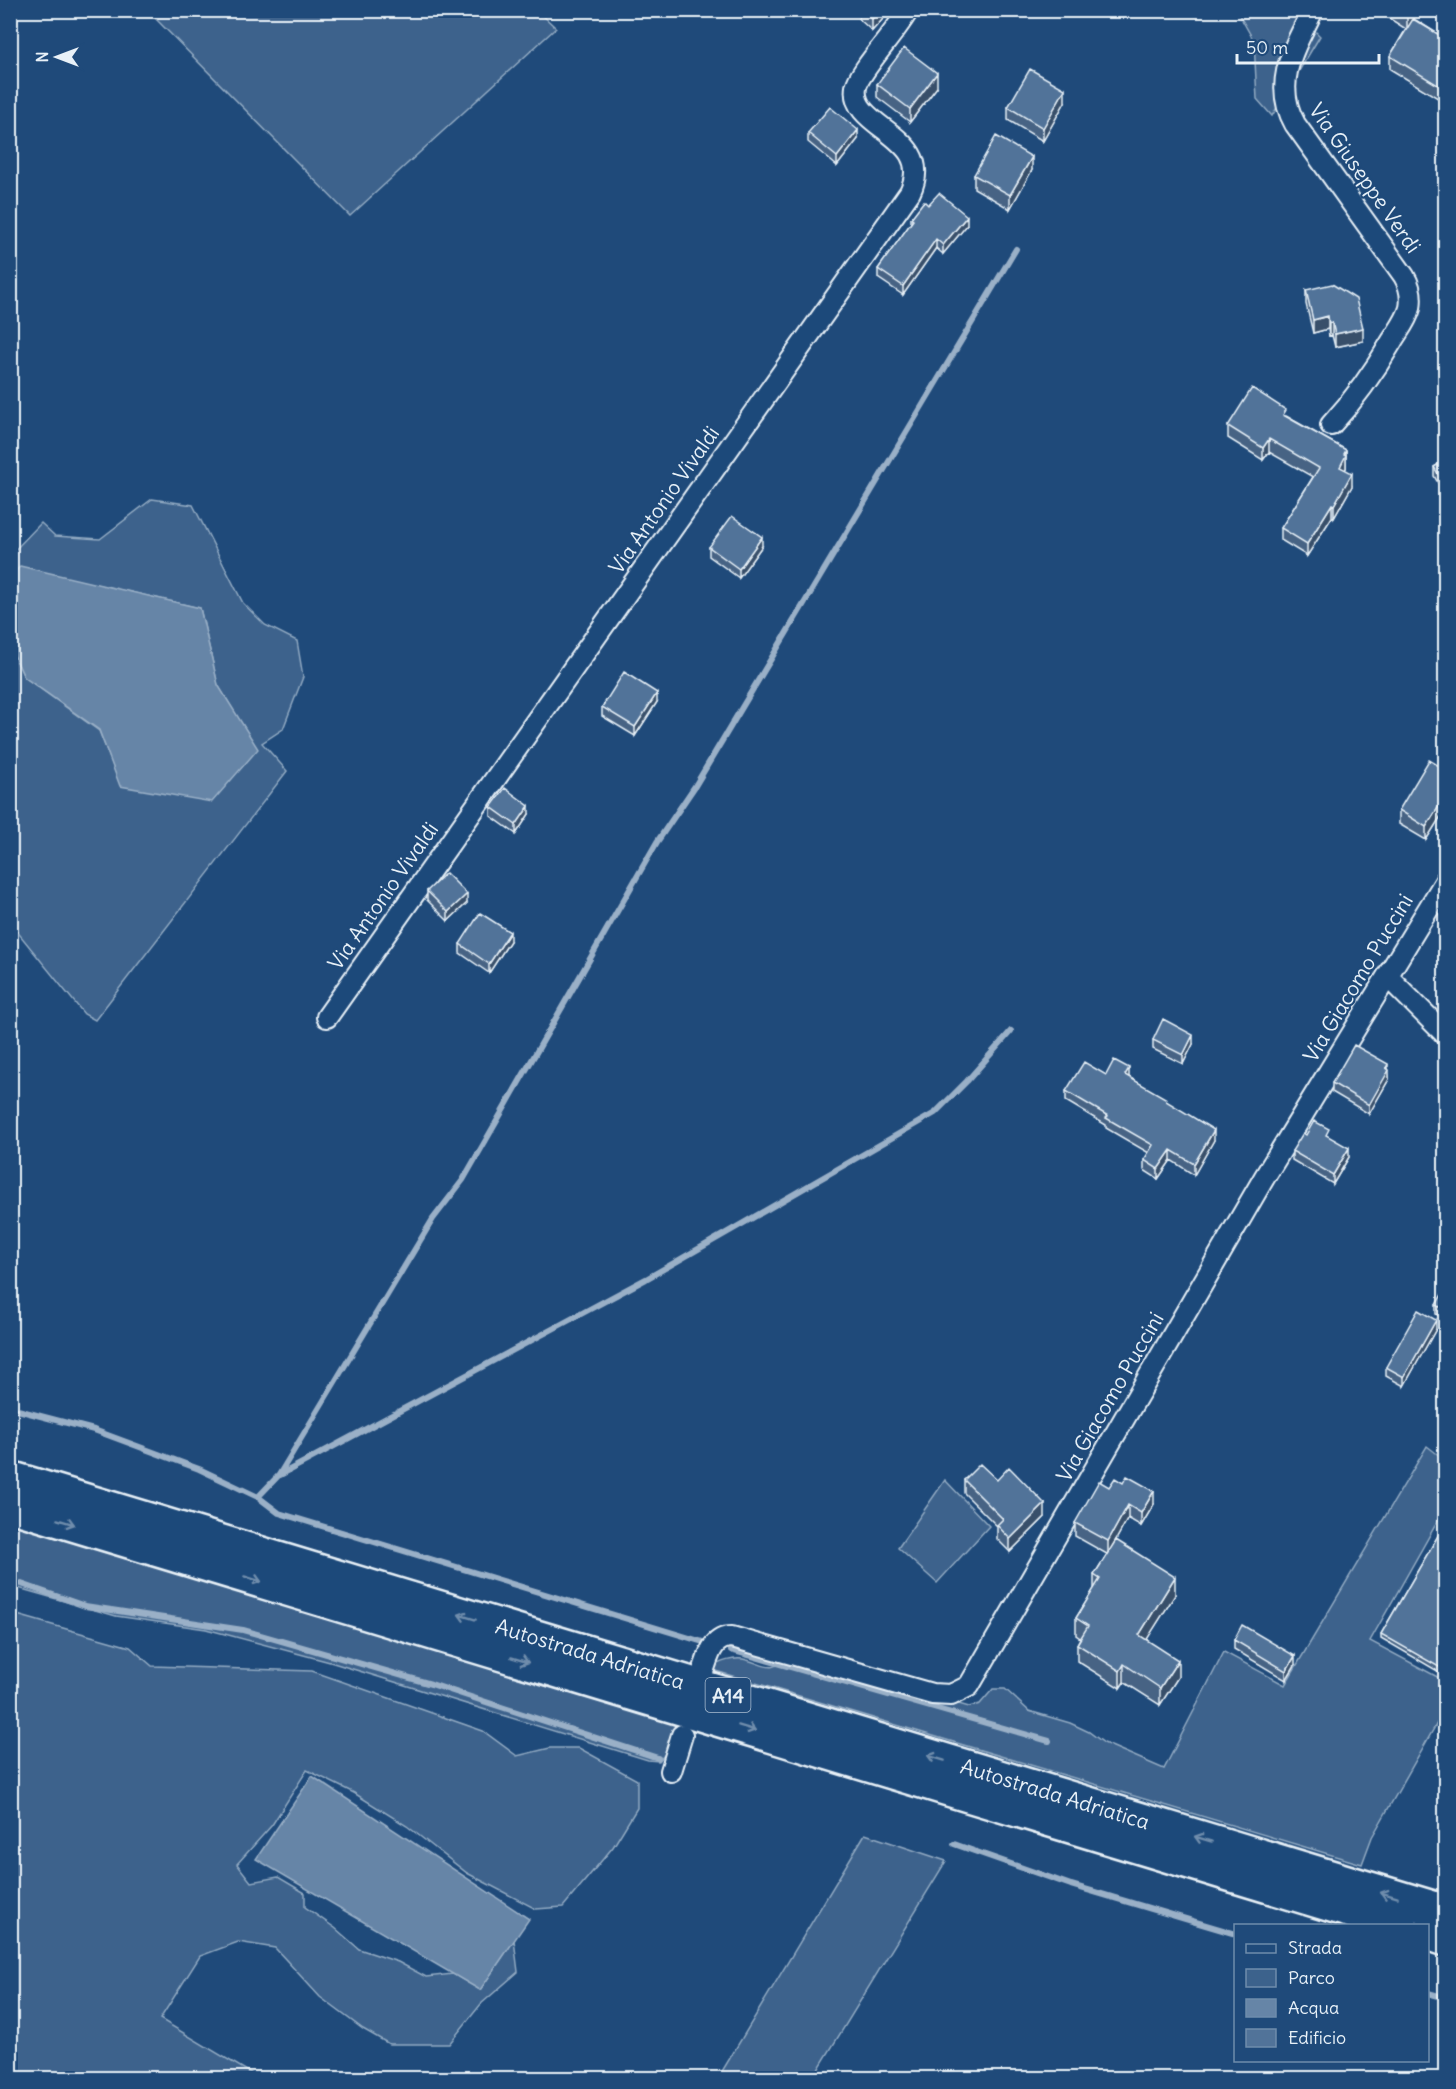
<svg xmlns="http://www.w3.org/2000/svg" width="1456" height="2089" viewBox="0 0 1456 2089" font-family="Delius,sans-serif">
	<rect width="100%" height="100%" fill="#1f4a7a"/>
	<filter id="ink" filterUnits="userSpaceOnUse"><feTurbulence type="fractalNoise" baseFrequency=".0167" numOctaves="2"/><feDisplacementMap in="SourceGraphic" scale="12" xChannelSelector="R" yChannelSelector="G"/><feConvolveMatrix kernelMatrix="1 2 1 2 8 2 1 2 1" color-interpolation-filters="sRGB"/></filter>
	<g filter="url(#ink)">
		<path fill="#3c628c" stroke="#92aac2" stroke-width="1.5" d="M163 10H537L556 28 350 216 155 18Z
			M1237 11H1295L1320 36 1272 116 1257 99 1254 41Z
			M152 499 193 505 243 603 265 625 297 641 303 677 283 729 262 743 287 771 95 1020 84 1014 11 924 10 646 24 677 99 731 121 786 257 749 218 685 200 608 20 567 11 578V554L41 523 55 536 100 539Z
			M1427 1446 1445 1460V1508L1370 1641 1445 1681V1709L1372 1837 1362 1864 709 1669C719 1662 735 1656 747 1660 769 1666 769 1674 790 1655L969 1707 980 1704 993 1689H1005L1029 1711 1070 1723 1089 1732 1104 1743 1164 1769 1224 1652 1285 1685Z
			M945 1480 989 1526 937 1583 898 1548Z
			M10 1520 680 1724 671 1747 659 1761 648 1760 330 1662 206 1629 116 1616 11 1586Z
			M10 1613 130 1647 152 1666 312 1671 483 1731 517 1756 550 1748H579L637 1780V1808L613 1847 563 1907 536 1909 467 1873 407 1826 354 1793 307 1770 272 1825 237 1864 251 1882 278 1877 305 1893V1907L335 1928 359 1949 398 1962 426 1977 453 1974 480 1990 514 1940 518 1972 481 2004 449 2044H389L363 2029 320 1997 275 1948 238 1942 200 1956 160 2019 259 2078H11Z
			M865 1834 946 1861 813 2078H718Z"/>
		<path fill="#6685a7" stroke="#9ab0c7" stroke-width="1.5" d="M20 566 200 608 218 685 258 749 212 802 120 786 99 730 24 677 10 646 11 578Z
			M312 1776 529 1919 480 1990 256 1859Z"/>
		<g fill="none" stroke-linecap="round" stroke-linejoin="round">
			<path stroke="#9ab0c7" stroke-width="6" d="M10 1408 94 1430 199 1469 258 1497 279 1475 433 1219 463 1180 657 842 695 786 1016 249
				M280 1475 646 1279 935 1113 967 1081 1011 1031
				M258 1497 279 1513 703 1642
				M10 1580 85 1606 243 1630 431 1684 658 1758
				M731 1650 1049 1741
				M954 1844 1071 1885 1236 1934
				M1428 1993 1446 1998"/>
			<defs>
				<path id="minor" d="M1313 10C1294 48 1272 83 1295 124L1404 276C1410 286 1412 297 1410 308 1407 320 1398 331 1392 341 1374 372 1355 399 1331 425
					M1388 977 1446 1035
					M327 1017 910 192C937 135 849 129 856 87 859 71 898 30 908 10
					M704 1669C709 1654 713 1637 732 1637L932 1694 951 1695 969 1686 1264 1178 1446 880
					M671 1771 682 1735"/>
				<path id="motorway" d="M10 1478 1446 1912
					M10 1505 1401 1926
					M1428 1933 1446 1939"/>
			</defs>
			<use href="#minor" stroke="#e8f1f8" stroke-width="24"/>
			<use href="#motorway" stroke="#e8f1f8" stroke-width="38"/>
			<use href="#minor" stroke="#1f4a7a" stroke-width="20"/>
			<use href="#motorway" stroke="#1f4a7a" stroke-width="33"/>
		</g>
		<path fill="#466384" stroke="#e8f1f8" stroke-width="1.5" d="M859 10H891L872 31 859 19Z
			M1376 10H1419L1414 19 1446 39V92L1441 100 1390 69V56L1406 29Z
			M877 84 937 87 910 122 877 97Z
			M1065 102 1043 141 1008 120V107Z
			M808 133 858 139 837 166 808 142Z
			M1032 170 1010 209 974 188V175Z
			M928 205 967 225 943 254 936 248 903 295 878 278V269L911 223V218Z
			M1306 290 1363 341 1335 347 1332 335 1329 336 1328 329 1313 333 1306 304Z
			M1286 416 1346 450V468L1345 470 1352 486 1334 518 1332 517 1307 556 1281 540V528L1313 477 1269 452 1263 460 1228 438V426Z
			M1446 452V496L1434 476V467L1441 463V455Z
			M762 546 739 578 709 556V547Z
			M657 702 635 736 602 716V707Z
			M1446 770V808L1426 840 1399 824V810Z
			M491 807 529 814 516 834 491 816Z
			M427 891 467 903 448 921 427 900Z
			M510 941 489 973 460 953V944Z
			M1153 1040 1193 1044 1183 1064 1153 1049Z
			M1388 1069 1389 1079 1369 1114 1332 1092V1083Z
			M1106 1075 1129 1077 1167 1102 1214 1140 1194 1175 1171 1160 1158 1179 1144 1170V1160L1149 1153 1106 1128V1125L1066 1101V1091Z
			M1306 1135 1329 1137 1349 1157 1333 1184 1292 1160V1151Z
			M1446 1292V1319L1436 1314V1305Z
			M1436 1329 1404 1386 1386 1376V1367Z
			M964 1480H997L1045 1517 1010 1552 997 1539V1526L964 1493Z
			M1109 1487 1154 1504 1141 1526 1128 1518 1114 1543 1175 1595 1146 1640 1178 1677 1160 1705 1124 1682 1120 1688 1077 1661V1644L1080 1638 1076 1635V1618L1094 1589V1575L1107 1554 1075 1536V1523Z
			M1446 1522V1676L1381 1638V1634Z
			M1234 1640 1295 1665 1286 1680 1234 1649Z"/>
		<path fill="#39506b" stroke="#e8f1f8" stroke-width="1.5" d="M880 10H891L872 31V19Z
			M1411 10H1419L1407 30V17Z
			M937 73V87L910 122V109Z
			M1446 79V92L1441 100V87Z
			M1065 89V102L1043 141V128Z
			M858 130V139L837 166V157Z
			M1032 157V170L1010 209V195Z
			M967 216V225L943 254V245Z
			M936 239V248L903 295V286Z
			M1328 316V329L1313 333V320Z
			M1332 322V335L1329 336V323Z
			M1363 328V341L1335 347V334Z
			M1269 439V452L1263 460V448Z
			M1346 450V468L1340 479V467L1344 454Z
			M1352 473V486L1334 518V505Z
			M1332 504V517L1307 556V544Z
			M762 537V546L739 578V569Z
			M657 693V702L635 736V727Z
			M1446 795V808L1426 840V827Z
			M529 806V814L516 834V825Z
			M467 894V903L448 921V912Z
			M510 932V941L489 973V964Z
			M1193 1035V1044L1183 1064V1055Z
			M1388 1064V1072L1389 1070V1079L1369 1114V1105Z
			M1129 1068V1078L1125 1075Z
			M1214 1130V1140L1194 1175V1164Z
			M1349 1148V1157L1333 1184V1175Z
			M1171 1150V1160L1158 1179V1169Z
			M1436 1320V1329L1404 1386V1377Z
			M1154 1491V1504L1141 1526V1513Z
			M1045 1504V1517L1010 1552V1539Z
			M1128 1505V1518L1108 1554V1541Z
			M1175 1577V1595L1139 1652V1635Z
			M1295 1656V1665L1286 1680V1671Z
			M1178 1660V1677L1160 1705V1688Z
			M1124 1664V1682L1120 1688V1671Z"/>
		<path fill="#517399" stroke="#e8f1f8" stroke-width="1.5" d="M862 10H880L872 19Z
			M1397 10H1411L1407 17Z
			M1413 19 1446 39V79L1441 87 1390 56Z
			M904 48 937 73 910 109 877 84Z
			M1030 69 1065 89 1043 128 1008 107Z
			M830 107 858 130 837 157 808 133Z
			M996 136 1032 157 1010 195 974 175Z
			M939 193 967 216 943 245 936 239 903 286 878 269 913 220 911 218 924 201 928 205Z
			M1332 284 1356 299 1363 328 1335 334 1332 322 1329 323 1328 316 1313 320 1306 290Z
			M1252 388 1286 410 1283 415 1346 450 1344 454 1346 455 1340 467 1352 473 1334 505 1332 504 1307 544 1281 528 1319 468 1269 439 1263 448 1228 426Z
			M1446 452V487L1434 467 1444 461 1441 455Z
			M732 516 762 537 739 569 709 547Z
			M624 672 657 693 635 727 602 707Z
			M1429 760 1446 770V795L1426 827 1399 810Z
			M505 788 529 806 516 825 491 807Z
			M446 873 467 894 448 912 427 891Z
			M480 913 510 932 489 964 460 944Z
			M1163 1019 1193 1035 1183 1055 1153 1040Z
			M1354 1045 1388 1064 1386 1068 1389 1070 1369 1105 1332 1083Z
			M1114 1060 1129 1068 1125 1075 1167 1099 1166 1101 1214 1130 1194 1164 1171 1150 1158 1169 1144 1160 1153 1145 1106 1118 1108 1116 1066 1091 1084 1062 1106 1075Z
			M1314 1121 1329 1129 1326 1135 1349 1148 1333 1175 1292 1151 1303 1133 1306 1135Z
			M1444 1291 1446 1292V1310L1436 1305Z
			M1418 1310 1436 1320 1404 1377 1386 1367Z
			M980 1464 997 1480 1009 1467 1045 1504 1010 1539 997 1525 1003 1519 964 1480Z
			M1127 1476 1154 1491 1141 1513 1128 1505 1108 1541 1075 1523 1099 1481 1109 1487 1115 1478 1123 1483Z
			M1446 1522V1671L1381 1634Z
			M1116 1540 1175 1577 1139 1635 1178 1660 1160 1688 1124 1664 1120 1671 1077 1644 1088 1626 1076 1618 1100 1579 1094 1575Z
			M1242 1625 1295 1656 1286 1671 1234 1640Z"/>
		<defs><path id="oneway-shaft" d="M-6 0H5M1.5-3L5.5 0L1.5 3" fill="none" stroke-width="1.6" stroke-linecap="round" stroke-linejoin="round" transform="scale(1.5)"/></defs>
		<g stroke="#6f8dac">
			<use href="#oneway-shaft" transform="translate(66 1522) rotate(17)"/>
			<use href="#oneway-shaft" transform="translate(253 1579) rotate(17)"/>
			<use href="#oneway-shaft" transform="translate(467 1617) rotate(-163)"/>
			<use href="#oneway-shaft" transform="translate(520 1660) rotate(17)"/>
			<use href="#oneway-shaft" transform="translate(747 1728) rotate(17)"/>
			<use href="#oneway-shaft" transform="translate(936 1758) rotate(-163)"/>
			<use href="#oneway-shaft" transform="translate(1203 1839) rotate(-163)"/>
			<use href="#oneway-shaft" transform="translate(1389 1895) rotate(-163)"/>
		</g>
	</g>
	<g text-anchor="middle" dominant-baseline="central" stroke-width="4.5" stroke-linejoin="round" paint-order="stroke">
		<rect fill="#1f4a7a" stroke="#acbfd2" stroke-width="1.5" x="705.5" y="1678" width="45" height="34" rx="4.5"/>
		<g font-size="20" font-weight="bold" fill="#e8f1f8">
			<text x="728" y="1695">A14</text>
		</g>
		<g font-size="21" fill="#e8f1f8" stroke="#1f4a7a">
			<text transform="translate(1365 178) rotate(55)">Via Giuseppe Verdi</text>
			<text transform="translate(664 500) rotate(-55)">Via Antonio Vivaldi</text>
			<text transform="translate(383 896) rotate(-55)">Via Antonio Vivaldi</text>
			<text transform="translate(1358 978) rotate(-59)">Via Giacomo Puccini</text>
			<text transform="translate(1110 1397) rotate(-60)">Via Giacomo Puccini</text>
			<text transform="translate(590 1654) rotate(17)">Autostrada Adriatica</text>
			<text transform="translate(1055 1794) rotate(17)">Autostrada Adriatica</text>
		</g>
	</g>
	<rect width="1456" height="2089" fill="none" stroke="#1f4a7a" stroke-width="36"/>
	<rect x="18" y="18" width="1420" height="2053" fill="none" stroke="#e8f1f8" stroke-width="2" filter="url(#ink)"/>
	<rect x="1234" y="1924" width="195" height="138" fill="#1f4a7a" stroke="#6f8dac" stroke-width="1.5"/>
	<rect x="1246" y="1944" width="30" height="9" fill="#1f4a7a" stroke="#6f8dac" stroke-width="1.5"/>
	<text x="1288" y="1954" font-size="18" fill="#e8f1f8">Strada</text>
	<rect x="1246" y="1969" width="30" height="18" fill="#3c628c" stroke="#6f8dac" stroke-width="1.5"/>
	<text x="1288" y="1984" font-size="18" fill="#e8f1f8">Parco</text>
	<rect x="1246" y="1999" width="30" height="18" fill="#6685a7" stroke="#6f8dac" stroke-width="1.5"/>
	<text x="1288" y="2014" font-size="18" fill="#e8f1f8">Acqua</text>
	<rect x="1246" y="2029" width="30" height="18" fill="#517399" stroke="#6f8dac" stroke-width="1.5"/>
	<text x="1288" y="2044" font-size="18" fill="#e8f1f8">Edificio</text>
	<g transform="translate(57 57) rotate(270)" stroke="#1f4a7a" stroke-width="4.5" paint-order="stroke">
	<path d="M0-4.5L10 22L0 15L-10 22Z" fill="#e8f1f8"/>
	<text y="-9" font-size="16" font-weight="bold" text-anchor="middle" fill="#e8f1f8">N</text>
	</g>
	<path d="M1237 54v9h142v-9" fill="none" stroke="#e8f1f8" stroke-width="3"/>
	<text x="1246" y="54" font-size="18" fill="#e8f1f8" stroke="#1f4a7a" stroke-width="4.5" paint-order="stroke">50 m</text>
</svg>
